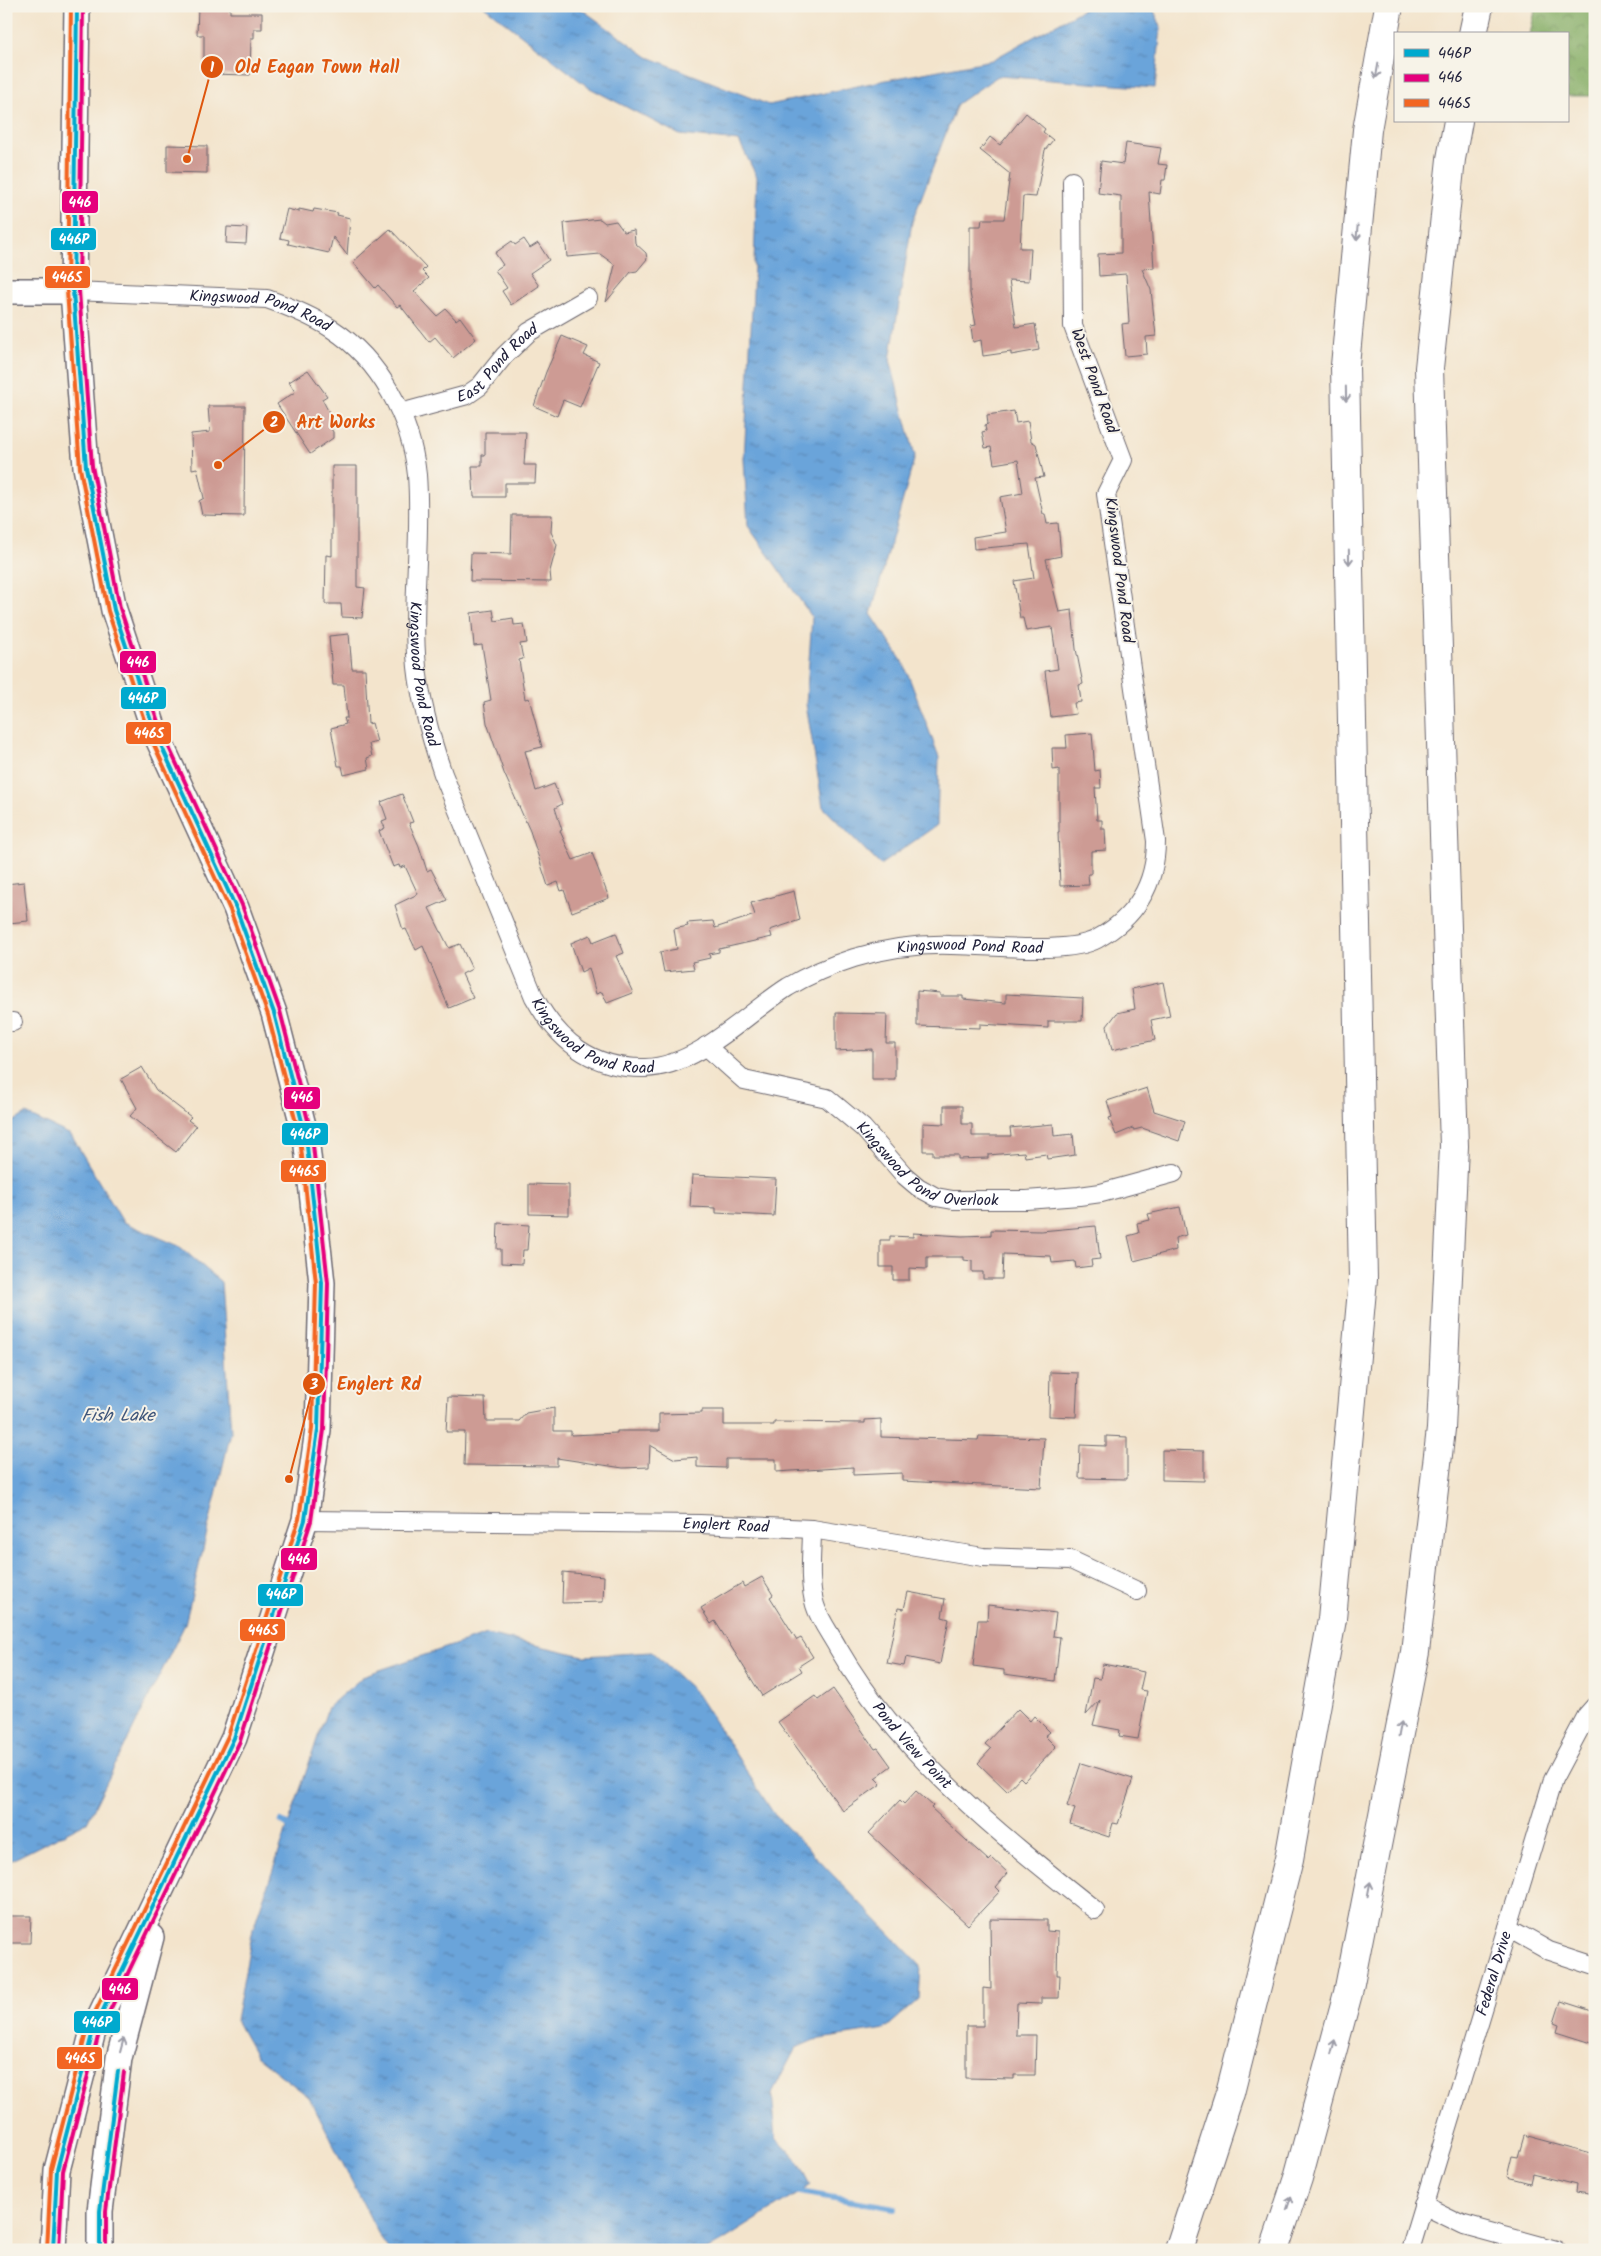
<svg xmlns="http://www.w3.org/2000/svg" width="1601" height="2256" viewBox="0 0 1601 2256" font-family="Kalam,sans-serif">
	<defs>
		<pattern id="forest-crowns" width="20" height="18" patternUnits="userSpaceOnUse" patternTransform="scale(1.25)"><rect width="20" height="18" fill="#83ac63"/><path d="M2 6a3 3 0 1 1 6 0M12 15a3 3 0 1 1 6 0" fill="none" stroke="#6b8c53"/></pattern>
		<pattern id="water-ripples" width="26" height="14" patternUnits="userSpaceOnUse" patternTransform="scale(1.25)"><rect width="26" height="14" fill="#6ba4da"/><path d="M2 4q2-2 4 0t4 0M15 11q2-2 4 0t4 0" fill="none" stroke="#5885b2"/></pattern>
	</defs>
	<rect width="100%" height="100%" fill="#f7f3e8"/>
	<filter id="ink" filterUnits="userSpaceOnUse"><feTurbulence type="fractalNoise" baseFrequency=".02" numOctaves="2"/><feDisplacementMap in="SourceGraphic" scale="10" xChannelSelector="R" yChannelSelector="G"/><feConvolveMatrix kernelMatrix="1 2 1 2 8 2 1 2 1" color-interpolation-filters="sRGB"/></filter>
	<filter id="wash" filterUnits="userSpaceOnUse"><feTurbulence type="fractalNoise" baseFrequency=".0096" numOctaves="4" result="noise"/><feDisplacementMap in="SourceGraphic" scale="20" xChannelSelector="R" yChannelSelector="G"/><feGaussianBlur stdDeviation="1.12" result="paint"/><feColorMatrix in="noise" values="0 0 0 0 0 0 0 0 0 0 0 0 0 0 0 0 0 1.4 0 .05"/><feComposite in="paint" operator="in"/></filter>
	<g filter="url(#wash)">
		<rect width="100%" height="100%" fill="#f3e4cc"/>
		<path fill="url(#forest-crowns)" stroke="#52674f" d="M1536 6H1595V96H1567V34H1530Z"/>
		<path fill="url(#water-ripples)" stroke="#46638a" d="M484 6H577L648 57 769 105 876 82 992 60 1089 6H1152L1161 27 1155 88 998 76 957 104 912 222 890 360 915 456 871 614 904 664 939 757 937 825 880 865 823 807 806 704 812 617 748 526 744 459 753 292 757 177 739 141 680 135 588 87Z
			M26 1114 71 1135 123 1222 179 1246 221 1282 231 1432 185 1624 87 1822 6 1863V1126Z
			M487 1634 584 1656 652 1652 697 1694 774 1814 921 1966 919 1999 885 2029 814 2040 796 2048 772 2093 776 2138 799 2162 811 2185 708 2250H389L378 2233 309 2097 256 2056 236 2020 253 1929 328 1707 365 1675Z"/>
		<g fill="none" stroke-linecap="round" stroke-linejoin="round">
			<path stroke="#6ba4da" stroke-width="6" d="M281 1821 294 1830
				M793 2191 895 2208"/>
		</g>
		<g id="blocks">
			<path fill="#cd9b94" d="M198 6H230V13H262V29H254V38H251L250 75 209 74V62L204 63V35H197Z
				M1026 113 1045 129 1043 132 1053 140 1045 150 1036 197 1023 196 1020 248H1031L1029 281 1009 280 1016 327 1035 324 1039 350 1011 355V352L983 356 981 340 973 342 971 326 976 325 970 293V226H981L982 219H1004L1010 174 980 150 990 137 1000 145Z
				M1126 143 1161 148 1158 164 1167 165 1165 180H1162L1160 194 1149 192 1154 268 1142 269 1151 290 1156 336 1146 337 1147 354 1125 356 1122 324 1129 323 1126 274 1099 276 1098 254 1121 253V196L1098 193 1101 161 1123 164Z
				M167 145 207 146V173L167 172Z
				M287 209 299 212V209L313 212 314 209 338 213 337 215 350 218 347 255 333 237 329 253 288 244 289 240 280 238Z
				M600 219 605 223 616 221 624 232 634 230 635 243 646 253 647 259 637 271 631 272 606 302 615 265 600 254 567 257 564 223Z
				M227 227 247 228 246 244 226 243Z
				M390 229 426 267 422 271 429 278 414 291 437 316 446 309 456 320 460 317 476 339 453 358 435 337 429 342 400 305 397 307 378 285 375 288 353 262Z
				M524 239 530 248 538 243 549 260 530 273 539 286 511 305 502 291 507 288 495 270 503 265 495 253 512 241 515 245Z
				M562 336 588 347 584 355 599 362 580 407 563 400 557 416 534 406 546 372Z
				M308 370 327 396 322 399 335 424 330 427 333 432V438L310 454 277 404 295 392 289 382Z
				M208 406H245L244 516 202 515 199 501 204 498 197 468 192 469 191 434 210 432Z
				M1014 411 1016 423 1028 421 1031 441 1036 444 1044 477 1035 478 1043 514H1045L1047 524 1058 523 1061 556 1046 559 1059 612 1072 610 1076 649 1083 684 1079 685 1081 702 1074 703 1076 714 1051 717 1045 671 1058 669 1052 627 1026 631 1023 618H1020L1014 581 1034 578 1029 544 974 549 973 537 1006 532 1000 497 1023 493 1018 460 994 464 991 447 985 448 982 432 986 431 985 425 988 424 987 415Z
				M485 432H526L524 465H536L535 483H505V497H474L472 466H482V455H485Z
				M332 466H357V587L365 588 362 618 342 617 341 604H325L326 555 332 556Z
				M512 515H552L551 532 557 545 550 571 551 582 470 581 471 553 511 554Z
				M493 610 495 621 513 618 514 625 524 624 527 643 520 644 523 659 519 660 525 699 529 698 542 747 525 751 536 791 554 784 562 804 555 808 562 830 560 831 573 860 592 853 609 898 572 912 564 890 561 891 558 882 548 886 530 831 504 773 487 723 484 702 491 700 482 645 474 646 471 613Z
				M349 634 352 669H365L368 724 372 723 377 742 369 744 372 756 367 758 369 769 344 775 342 766H338L331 728 346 724 344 718H347L344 685H333L329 636Z
				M1092 733 1095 771 1100 770 1101 788H1095L1097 820H1102V829H1105L1106 850 1091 851V874H1088L1089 885 1060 886 1058 832H1059V769L1053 770 1052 748H1067L1066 735Z
				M402 794 413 822 409 823 419 846 427 871 431 869 447 900 429 908 449 948 460 944 472 969 462 974 473 998 449 1008 423 946 416 950 406 929 403 930 395 905 418 894 405 866 400 868 399 865 393 867 379 831 385 828 382 821 387 819 381 802Z
				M24 882 28 921 9 923V920H6V884Z
				M794 891 800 920 770 930 772 937 719 949V952L709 954 710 958 692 962 694 969 664 972 660 952 677 949 674 929 688 926 687 923 713 921 715 928 755 915 751 903Z
				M616 933 624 953 616 956 633 993 607 1003 602 992 596 994 589 968 581 972 571 943 590 935 593 942Z
				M1163 982 1170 1016 1151 1020 1155 1040 1112 1050 1107 1026 1117 1013 1135 1009 1132 989Z
				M917 991 940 993V996H963V999L1006 1003V994L1083 998 1082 1021H1048V1028L980 1024V1028L917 1026Z
				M836 1013 887 1014 886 1043H895V1079H872V1049L836 1051Z
				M142 1067 156 1090 191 1117 188 1120 196 1126 176 1152 130 1116 137 1108 121 1079Z
				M1147 1088 1154 1111 1185 1121 1179 1141 1142 1128 1134 1130 1133 1128 1116 1135 1109 1118 1112 1117 1107 1101Z
				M944 1106H962V1124H972V1136H1011L1010 1128 1053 1124 1054 1136 1073 1134 1075 1155 1047 1159 1046 1154 1025 1157 1024 1152 988 1155V1158L958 1159V1155H933V1151H923V1123L944 1124Z
				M692 1175 776 1179 774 1216 716 1213V1208L690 1207Z
				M529 1184 569 1185V1215L529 1214Z
				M1180 1207 1186 1235 1175 1238 1176 1250 1134 1261 1128 1236 1139 1233 1137 1223 1150 1220 1148 1214Z
				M498 1223 529 1225 527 1250H523L522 1264 501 1263V1249H497Z
				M1096 1226 1100 1259 1091 1260 1092 1266 1076 1268 1075 1261 1052 1263 1051 1256 1003 1254 1002 1279H983V1272H972V1261L964 1260V1257H927V1269L909 1268V1280H893V1267H880V1240H890V1236L913 1237V1233L962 1236 991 1235V1230L1041 1231Z
				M1050 1372 1078 1373 1076 1417 1049 1416Z
				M448 1397 485 1398 486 1421H519L526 1413 554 1408V1431H571V1435L617 1433V1431H659V1414L702 1413V1410H724V1425H774V1422L865 1423V1420L881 1419V1437L978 1440 979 1436 1044 1438 1041 1488 902 1481V1473L853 1475V1467L776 1472V1459H726V1468L697 1467V1457L675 1459 650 1445 649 1467 623 1468 557 1458V1466L464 1465 465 1432H446Z
				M1106 1436 1127 1437V1479L1079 1478 1080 1445 1106 1446Z
				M1162 1450 1204 1451V1481L1162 1480Z
				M563 1572 604 1576 603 1602 562 1603Z
				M762 1577 773 1595 770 1597 797 1640 801 1638 813 1657 799 1666 802 1671 762 1696 715 1621 711 1624 701 1608 742 1583 744 1587Z
				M908 1592 945 1599 942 1617 949 1619 940 1664 906 1657 904 1666 887 1663 898 1608 904 1609Z
				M988 1605 1056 1613 1053 1636 1060 1637 1055 1681 1004 1674V1670L973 1666 978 1620H987Z
				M1103 1664 1144 1672 1140 1690 1147 1691 1138 1739 1119 1736 1120 1730 1093 1725 1100 1700 1086 1715 1093 1678 1100 1679Z
				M833 1689 875 1749 878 1748 891 1766 875 1778 881 1784 843 1811 778 1722 815 1696 818 1700Z
				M1018 1709 1030 1721 1034 1716 1050 1732 1045 1736 1056 1747 1024 1781 1020 1777 1007 1791 978 1763 991 1749 985 1744Z
				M1081 1763 1133 1779 1118 1824 1113 1823 1109 1837 1070 1824 1075 1809 1067 1806Z
				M916 1791 933 1806 931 1808 989 1861 992 1858 1008 1873 996 1887 1000 1891 968 1925 869 1833 900 1800 904 1804Z
				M6 1916H31L30 1943H6Z
				M990 1919 1047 1920V1931L1058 1932 1057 1975H1060L1059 1998H1041V2004L1017 2003 1016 2035H1036L1035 2075H1014V2079L966 2078V2026H983V1988L991 1989Z
				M1561 2001 1595 2012V2044L1557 2032 1559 2025 1554 2023Z
				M1524 2136 1595 2155V2196L1575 2193 1576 2185 1532 2174 1530 2183 1507 2177 1512 2156 1518 2157Z"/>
		</g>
	</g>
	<g filter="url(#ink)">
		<use href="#blocks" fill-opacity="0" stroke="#6b666e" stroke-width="1"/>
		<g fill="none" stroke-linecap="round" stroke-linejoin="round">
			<defs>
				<g id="street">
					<path id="s1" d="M73 291 267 299C290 307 312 316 332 329 380 360 411 418 417 475 422 539 411 604 417 667 421 704 431 739 443 774L534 997C558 1041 592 1069 645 1068 699 1066 744 1015 788 987 808 975 832 965 854 958 884 949 919 944 951 945 987 945 1068 955 1097 939 1135 918 1156 885 1156 841L1106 494 1123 460 1073 326 1072 181"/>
					<path id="s2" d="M401 413 467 395 480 386 504 356 529 332 588 298"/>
					<path d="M6 1022H13"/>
					<path id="s3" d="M706 1046 744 1080 827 1098 863 1128 905 1176 918 1187 936 1197 953 1200H1026L1079 1196 1101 1193 1174 1173"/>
					<path id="s4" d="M305 1520 700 1524 812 1529 983 1557 1071 1560 1137 1591"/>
					<path id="s5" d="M812 1529C812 1553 808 1581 815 1605 819 1619 831 1635 838 1648 900 1755 999 1834 1095 1910"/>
					<path d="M1508 1928 1549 1951 1595 1966"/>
					<path d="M1423 2205 1464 2225 1555 2250"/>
					<path id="s6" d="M1410 2250 1553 1779 1587 1715 1595 1706"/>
				</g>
				<path id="secondary" d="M6 291H73
					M53 2250 57 2170 93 2031 234 1738 305 1520 318 1430 322 1283 306 1137 274 1013 236 908 154 730 114 610 86 467 73 291 77 6
					M100 2250V2211L119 2058 151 1937"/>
				<path id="highway" d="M1473 34 1479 6
					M1179 2250 1230 2093 1289 1859 1332 1619 1363 1279 1345 366 1367 130 1389 6
					M1274 2250 1298 2178 1348 1993 1415 1652 1441 1429 1454 1146 1429 368 1451 159 1458 121"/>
			</defs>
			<use href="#street" stroke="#6b666e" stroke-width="20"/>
			<use href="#secondary" stroke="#6b666e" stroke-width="28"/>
			<use href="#highway" stroke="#6b666e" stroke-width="30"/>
			<use href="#street" stroke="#fff" stroke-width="18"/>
			<use href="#secondary" stroke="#fff" stroke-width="25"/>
			<use href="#highway" stroke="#fff" stroke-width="28"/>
			<defs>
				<path id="bus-1" d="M53 2250 57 2170 93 2031 234 1738 305 1520 318 1430 322 1283 306 1137 274 1013 236 908 154 730 114 610 86 467 73 291 77 6
					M100 2250V2211L118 2071"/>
				<path id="bus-2" d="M59 2250 63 2171 99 2033 240 1741 311 1521 324 1430 328 1283 312 1136 280 1011 242 905 160 728 120 608 92 466 79 291 83 6
					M106 2250V2211L124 2072"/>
				<path id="bus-3" d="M47 2250 51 2169 87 2029 228 1736 299 1519 312 1429 316 1283 300 1138 268 1015 230 910 148 732 108 611 80 468 67 291 71 6"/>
			</defs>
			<use href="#bus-1" stroke="#f7f3e8" stroke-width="8"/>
			<use href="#bus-2" stroke="#f7f3e8" stroke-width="8"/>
			<use href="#bus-3" stroke="#f7f3e8" stroke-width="8"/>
			<use href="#bus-1" stroke="#00a9ce" stroke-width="4"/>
			<use href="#bus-2" stroke="#e5007d" stroke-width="4"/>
			<use href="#bus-3" stroke="#f26522" stroke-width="4"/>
		</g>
		<defs><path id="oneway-shaft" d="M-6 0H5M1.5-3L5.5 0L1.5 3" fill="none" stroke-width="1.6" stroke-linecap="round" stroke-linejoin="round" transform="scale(1.25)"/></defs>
		<g stroke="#9c9ca7">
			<use href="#oneway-shaft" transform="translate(1377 71) rotate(100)"/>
			<use href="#oneway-shaft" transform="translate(1357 233) rotate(95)"/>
			<use href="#oneway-shaft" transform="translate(1346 394) rotate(89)"/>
			<use href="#oneway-shaft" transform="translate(1349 557) rotate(89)"/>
			<use href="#oneway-shaft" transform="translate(1400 1729) rotate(-79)"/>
			<use href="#oneway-shaft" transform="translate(1369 1889) rotate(-79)"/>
			<use href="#oneway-shaft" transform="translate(122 2045) rotate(-75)"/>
			<use href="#oneway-shaft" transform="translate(1333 2047) rotate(-75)"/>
			<use href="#oneway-shaft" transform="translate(1289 2203) rotate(-72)"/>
		</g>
	</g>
	<g text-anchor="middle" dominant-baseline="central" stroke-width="4" stroke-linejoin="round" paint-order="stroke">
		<g font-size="16" fill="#22223b" stroke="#f7f3e8">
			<text stroke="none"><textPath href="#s1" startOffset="190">Kingswood Pond Road</textPath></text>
			<text stroke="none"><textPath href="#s2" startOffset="112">East Pond Road</textPath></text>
			<text transform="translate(1094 381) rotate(70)">West Pond Road</text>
			<text transform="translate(1119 570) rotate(83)">Kingswood Pond Road</text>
			<text stroke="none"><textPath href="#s1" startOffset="640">Kingswood Pond Road</textPath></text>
			<text stroke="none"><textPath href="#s1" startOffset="1479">Kingswood Pond Road</textPath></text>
			<text stroke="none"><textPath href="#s1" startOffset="1059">Kingswood Pond Road</textPath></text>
			<text stroke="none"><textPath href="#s3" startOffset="262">Kingswood Pond Overlook</textPath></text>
			<text stroke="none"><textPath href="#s4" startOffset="421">Englert Road</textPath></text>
			<text stroke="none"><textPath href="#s5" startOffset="248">Pond View Point</textPath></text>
			<text stroke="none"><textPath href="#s6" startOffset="289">Federal Drive</textPath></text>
		</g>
		<g font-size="18" font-style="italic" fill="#3f567b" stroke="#f7f3e8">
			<text x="118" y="1416">Fish Lake</text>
		</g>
	</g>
	<path fill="none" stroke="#de560e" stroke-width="2" d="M187 159L212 67M218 465L274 422M289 1479L314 1384"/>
	<g fill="#de560e" stroke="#f7f3e8" stroke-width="2">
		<circle cx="187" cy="159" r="5"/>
		<circle cx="218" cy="465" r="5"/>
		<circle cx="289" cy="1479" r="5"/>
		<circle cx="212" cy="67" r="12"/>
		<circle cx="274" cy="422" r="12"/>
		<circle cx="314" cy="1384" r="12"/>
	</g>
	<g font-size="15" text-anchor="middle" font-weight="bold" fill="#fff">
		<text x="212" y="72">1</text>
		<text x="274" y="427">2</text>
		<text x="314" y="1389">3</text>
	</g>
	<g font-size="18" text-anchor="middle" font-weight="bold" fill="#de560e" stroke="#f7f3e8" stroke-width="4" stroke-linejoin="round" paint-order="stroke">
		<text x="317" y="73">Old Eagan Town Hall</text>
		<text x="336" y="428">Art Works</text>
		<text x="379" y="1390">Englert Rd</text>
	</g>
	<g stroke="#f7f3e8" stroke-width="2">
		<rect x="61" y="190" width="38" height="24" rx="5" fill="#e5007d"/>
		<rect x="50" y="227" width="47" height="24" rx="5" fill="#00a9ce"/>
		<rect x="44" y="265" width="47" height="24" rx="5" fill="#f26522"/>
		<rect x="119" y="650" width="38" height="24" rx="5" fill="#e5007d"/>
		<rect x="120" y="686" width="47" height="24" rx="5" fill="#00a9ce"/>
		<rect x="125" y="721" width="47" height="24" rx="5" fill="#f26522"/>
		<rect x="283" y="1086" width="38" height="24" rx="5" fill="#e5007d"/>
		<rect x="281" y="1122" width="48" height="24" rx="5" fill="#00a9ce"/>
		<rect x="280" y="1159" width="47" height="24" rx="5" fill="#f26522"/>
		<rect x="280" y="1547" width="38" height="24" rx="5" fill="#e5007d"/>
		<rect x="257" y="1583" width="47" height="24" rx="5" fill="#00a9ce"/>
		<rect x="239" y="1618" width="47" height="24" rx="5" fill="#f26522"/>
		<rect x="101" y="1977" width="38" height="24" rx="5" fill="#e5007d"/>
		<rect x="73" y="2010" width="48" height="24" rx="5" fill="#00a9ce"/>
		<rect x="56" y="2046" width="47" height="24" rx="5" fill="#f26522"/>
	</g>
	<g font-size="14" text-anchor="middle" font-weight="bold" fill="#fff">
		<text x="80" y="207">446</text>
		<text x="74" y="244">446P</text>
		<text x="67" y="282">446S</text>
		<text x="138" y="667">446</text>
		<text x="143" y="703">446P</text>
		<text x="149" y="738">446S</text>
		<text x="302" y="1102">446</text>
		<text x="305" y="1139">446P</text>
		<text x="304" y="1176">446S</text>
		<text x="299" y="1564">446</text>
		<text x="281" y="1599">446P</text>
		<text x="263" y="1635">446S</text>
		<text x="120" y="1994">446</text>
		<text x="97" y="2027">446P</text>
		<text x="80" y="2063">446S</text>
	</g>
	<rect width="1601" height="2256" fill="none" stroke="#f7f3e8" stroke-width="25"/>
	<rect x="1394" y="32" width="175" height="90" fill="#f7f3e8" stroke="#a29fa3"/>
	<rect x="1404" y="49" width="25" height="8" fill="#00a9ce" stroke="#a29fa3"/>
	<text x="1438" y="58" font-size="15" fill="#22223b">446P</text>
	<rect x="1404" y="74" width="25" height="8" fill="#e5007d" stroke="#a29fa3"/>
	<text x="1438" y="82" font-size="15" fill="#22223b">446</text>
	<rect x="1404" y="99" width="25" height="8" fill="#f26522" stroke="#a29fa3"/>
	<text x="1438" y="108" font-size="15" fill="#22223b">446S</text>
</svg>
